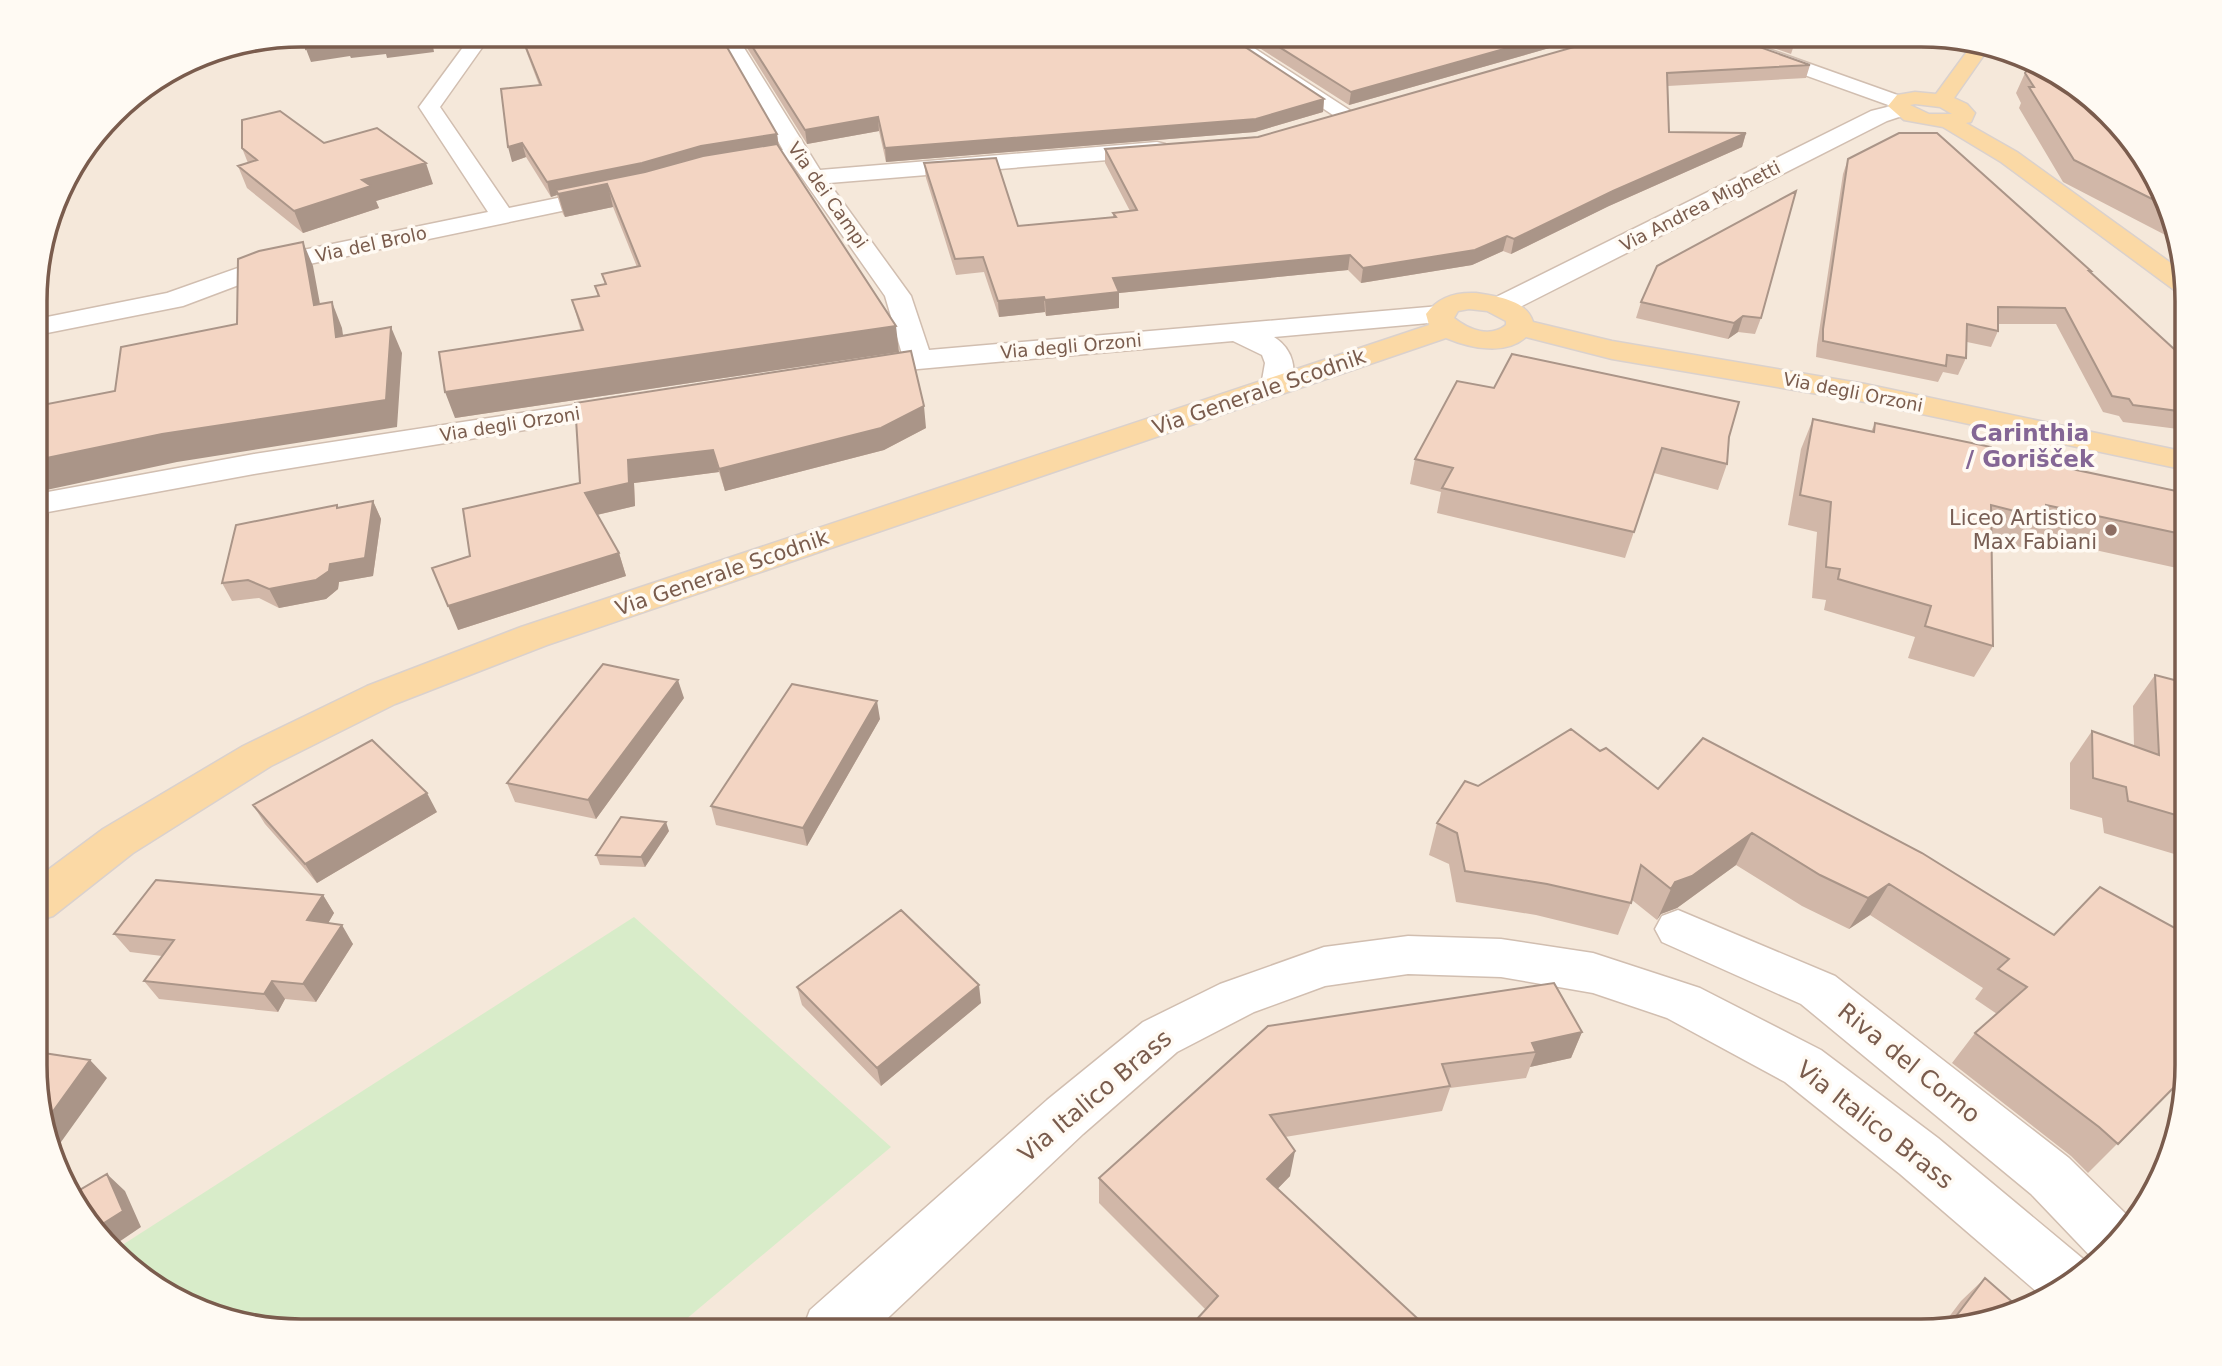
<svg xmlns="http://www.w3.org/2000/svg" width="2222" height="1366" viewBox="0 0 2222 1366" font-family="'DejaVu Sans',sans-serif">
	<rect width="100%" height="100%" fill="#fdf6ec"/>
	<path fill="#f5e8da" d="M302 35H1921L1990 44 2068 80 2151 169 2186 285V1081L2173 1150 2142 1212 2054 1295 1937 1330 301 1331 216 1317 154 1286 80 1212 37 1099V267L63 183 126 101 200 55Z"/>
	<path fill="#d8ecc9" d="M634 917 891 1147 672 1331H301L216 1317 154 1286 116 1249Z"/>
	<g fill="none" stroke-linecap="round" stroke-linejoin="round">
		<defs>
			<path id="minor" d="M472 35H491L440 107 509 208 611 187 619 189 623 194 619 199 276 271 183 306 37 335V319L167 293 269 257 488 212 419 107Z
				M718 35H736L820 170 1157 142 1165 144 1168 149 1165 154 1157 156 829 183 911 296 929 350 1440 306 1450 308 1454 314 1450 320 1440 322 1274 337C1293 349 1300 372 1286 392L1276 395 1266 392 1261 386 1265 363 1262 355 1233 341 918 369 861 378 851 375 847 369 851 363 902 354 885 296 791 162 734 172 726 170 723 165 726 160 783 150Z
				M1212 35H1234L1357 115 1353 119H1339Z
				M1702 35H1729L1906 98 1909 102 1907 105 1912 110 1908 114 1887 121 1510 312 1500 314 1490 312 1486 306 1490 300 1871 111 1891 106 1704 39Z
				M625 397 636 400 640 406 636 412 254 474 37 514V494L254 454Z
				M1678 910 1835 976 2069 1158 2133 1221 2093 1259 2031 1194 1801 1004 1662 942 1655 929 1662 916Z
				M1408 936 1501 939 1593 953 1700 988 1821 1050 1938 1138 2088 1263 2054 1295 2044 1298 1900 1174 1785 1082 1667 1018 1593 993 1501 977 1408 974 1325 986 1254 1012 1177 1052 1083 1134 874 1331H802L810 1310 1047 1100 1143 1022 1220 984 1324 947Z"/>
			<path id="major" d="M1974 42 1991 45 1954 98 1967 104 1975 113 1971 122 1966 123 2017 152 2182 271 2186 294 2177 292 2001 162 1943 127 1904 120 1888 106 1897 95 1915 92 1936 94ZM1915 104 1940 107 1952 114H1929L1910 105Z
				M1476 293C1496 296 1527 300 1533 322L1612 341 1865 384 2186 452V470L1865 402 1612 359 1526 337C1505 356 1470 348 1446 338L547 645 395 704 271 766 133 853 53 916 37 921V878L103 829 243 746 367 686 521 627 1429 325 1426 314C1438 297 1455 292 1476 293ZM1469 309 1487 311 1506 321V325C1490 338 1469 330 1454 318L1458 311Z"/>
		</defs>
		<use href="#minor" stroke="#d1beb0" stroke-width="3"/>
		<use href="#major" stroke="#dad1cd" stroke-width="3"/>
		<use href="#minor" fill="#fff" fill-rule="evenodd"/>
		<use href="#major" fill="#fbd9a5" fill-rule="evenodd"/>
	</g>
	<path fill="#d1b7a8" d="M520 35H720L777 134 779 147 899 352 455 418 581 331 572 300 598 296 595 286 605 284 602 274 637 267 613 207 565 217 563 214 557 195 551 197 526 157 512 162 539 85Z
		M739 35H1227L1324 99 1323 112 1255 132 886 162 879 131 807 144Z
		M1239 35H1595L1349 105Z
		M1616 35 1810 65 1806 78 1668 86 1669 132 1746 133 1742 147 1609 206 1511 254 1503 251 1472 265 1361 283 1348 270 1119 293V308L1046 316 1045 312 999 317 984 272 956 275 926 178 924 163 1018 226 1113 217V213L1130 211 1105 163V149L1258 137Z
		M1736 35H1787L1795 42 1791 54Z
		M2025 73 2151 169 2173 239 2063 182 2019 108 2021 103 2016 93Z
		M324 143 433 184 376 201 379 208 303 233 247 188 238 166 248 163 242 148Z
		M1848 159 2091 271 2090 272 2186 360V430L2123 422 2119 416 2103 412 2056 324H1998V331L1991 347 1967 342 1966 358 1958 375 1943 372 1938 382 1816 357 1817 345 1843 174Z
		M1641 302 1761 318 1755 334 1738 332 1728 339 1636 318Z
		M575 403 926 428 884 450 725 491 719 472 634 483 635 506 597 515 619 553 626 576 458 630 470 556 580 483Z
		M1813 419 1871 432 1875 423 1991 452 2186 493V570L2036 537 2029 549 1992 540 1993 646 1974 677 1908 658 1915 637 1824 610 1826 600 1812 598 1817 532 1788 525 1801 449Z
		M1729 437 1727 464 1718 490 1654 473 1625 558 1437 513 1441 492 1410 484 1415 459Z
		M373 501 381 519 373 576 339 582 338 589 326 599 279 608 259 598 232 601 222 583 339 508Z
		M2155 675 2186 683V886L2181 856 2104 833 2102 818 2070 809V763L2092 731 2134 746 2133 706Z
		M684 698 596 819 515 802 507 783Z
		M880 719 807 846 716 825 711 806Z
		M1600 751 1658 789 2054 935 2182 932 2186 911V1075L2088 1173 2071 1156 1952 1063 1975 1033 1997 1014 1975 999 1983 988 1870 915 1849 929 1802 906 1736 865 1677 908 1661 914 1657 920 1632 900 1618 935 1536 915 1456 902 1449 864 1429 855 1437 823 1478 786Z
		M253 805 437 812 317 883 265 824Z
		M669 831 645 867 600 865 596 855Z
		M323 895 334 913 328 923 353 944 316 1002 285 999 278 1012 159 999 144 981 162 956 130 952 114 934Z
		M797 987 981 1003 881 1086 802 1005Z
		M1268 1026 1582 1032 1571 1058 1530 1067 1526 1078 1450 1088 1442 1111 1285 1137 1290 1176 1277 1189 1431 1331 1206 1310 1099 1203V1178Z
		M1985 1278 2017 1306 1939 1330 1961 1301Z"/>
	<path fill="#aa9588" d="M431 35 434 52 387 58 386 54 351 58 350 56 311 62 306 49 346 43Z
		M1554 35H1595L1349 105 1351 92Z
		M1324 99 1323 112 1255 132 886 162 885 148Z
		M878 117 879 131 807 144 805 130Z
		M1746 133 1742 147 1609 206 1511 254 1514 239 1613 191Z
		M777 134 779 148 608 185 613 207 565 217 558 194 556 190 557 195 551 197 547 182 701 146Z
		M522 143 526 157 512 162 508 147Z
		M426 163 433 184 376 201 379 208 303 233 294 211 362 180Z
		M1507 236 1503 251 1472 265 1361 283 1363 268Z
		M303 242 313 266 325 331 314 305Z
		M44 245 50 255 37 281V267Z
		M1350 255 1348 270 1119 293V308L1046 316 1045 300 1113 278Z
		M1044 297 1045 312 999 317 998 301Z
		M332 302 342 328 347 363 336 337Z
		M1743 316 1738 332 1728 339 1734 323Z
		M896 326 899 352 455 418 445 392Z
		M391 327 402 353 397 427 177 462 37 492V460Z
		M924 406 926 428 884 450 725 491 719 469Z
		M713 450 719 472 634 483 635 506 592 516 585 493 628 460Z
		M37 496 49 514 47 575 37 578Z
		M373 501 381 519 373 576 339 582 338 589 326 599 279 608 269 589 330 564Z
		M619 553 626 576 458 630 448 606Z
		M678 680 684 698 596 819 588 800Z
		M877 701 880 719 807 846 803 828Z
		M427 793 437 812 317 883 305 864Z
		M666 822 669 831 645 867 641 857Z
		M1752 833 1736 865 1677 908 1661 914 1657 920 1671 889 1675 882Z
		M1889 884 1870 915 1849 929 1868 898Z
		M323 895 334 913 319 939 307 920Z
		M342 925 353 944 316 1002 303 984Z
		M272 981 285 999 278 1012 264 994Z
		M979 985 981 1003 881 1086 877 1068Z
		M1582 1032 1571 1058 1530 1067 1536 1052 1532 1043Z
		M90 1060 107 1078 56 1149 46 1121Z
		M1295 1151 1290 1176 1263 1204 1267 1179Z
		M107 1174 125 1191 141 1227 113 1246 96 1228Z"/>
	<path fill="#f3d5c3" stroke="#aa9588" stroke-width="2" d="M306 35H429L430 39 383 45 382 41 346 45V43L306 49Z
		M521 35H720L777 134 701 146 642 163 547 182 522 143 508 147 501 89 541 85Z
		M745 35H1227L1324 99 1256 119 885 148 878 117 805 130Z
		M1260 35H1554L1351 92Z
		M1616 35H1726L1810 65 1667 73 1669 132 1746 133 1613 191 1514 239 1507 236 1475 250 1363 268 1350 255 1113 278 1119 292 1045 300 1044 297 998 301 983 257 955 259 924 163 996 158 1018 226 1116 217 1113 213 1137 210 1105 149 1258 137Z
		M1776 35H1787L1795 42Z
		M2032 63 2068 80 2151 169 2162 204 2074 160 2029 87H2034L2025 73Z
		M280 111 324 143 377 128 426 163 362 180 371 186 294 211 238 166 257 160 242 148V120Z
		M1899 133H1937L2091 271H2089L2186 360V412L2133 405 2129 399 2112 396 2065 308 1998 307V331L1967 324 1966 358 1947 355 1946 366 1823 341V329L1848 159Z
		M777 144 896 326 445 392 439 352 583 330 572 300 599 296 595 286 606 284 602 274 640 266 607 184 558 194 556 190 645 172 703 156Z
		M1796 191 1761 318 1743 316 1734 323 1641 302 1657 266Z
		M303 242 314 305 332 302 336 337 391 327 386 400 162 434 37 460V406L115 391 121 347 237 324 238 259 259 251Z
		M911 351 924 406 881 428 719 469 713 450 628 460 629 483 585 493 619 553 448 606 432 568 470 556 463 509 580 483 575 403Z
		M1512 354 1739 402 1729 437 1727 464 1662 448 1634 532 1442 488 1453 468 1415 459 1457 381 1494 388Z
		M1813 419 1874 432 1875 423 1991 447V452L2186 493V535L2046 505V519L1991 505 1993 646 1925 626 1931 606 1838 579 1840 569 1826 567 1831 502 1800 495Z
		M373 501 365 558 330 564 329 571 316 580 269 589 248 580 222 583 236 525 337 505V508Z
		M603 664 678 680 588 800 507 783Z
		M2155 675 2186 683V818L2128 801 2126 787 2093 778 2092 731 2159 755Z
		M792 684 877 701 803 828 711 806Z
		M1571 729 1600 751 1606 748 1658 789 1703 738 1922 853 2054 935 2100 887 2186 934V1075L2118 1144 2099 1127 1975 1033 2027 987 1998 969 2009 959 1889 884 1868 898 1820 875 1752 833 1692 876 1675 882 1671 889 1641 865 1631 903 1547 884 1465 871 1457 833 1437 823 1465 781 1478 786Z
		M372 740 427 793 305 864 253 805Z
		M621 817 666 822 641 857 596 855Z
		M156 880 323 895 307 920 342 925 303 984 272 981 264 994 144 981 174 940 114 934Z
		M901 910 979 985 877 1068 797 987Z
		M1554 983 1582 1032 1532 1043 1536 1052 1442 1064 1450 1086 1270 1115 1295 1151 1267 1179 1431 1331H1186L1218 1296 1099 1178 1268 1026Z
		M37 1052 90 1060 46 1121 37 1099Z
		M107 1174 123 1211 96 1228 80 1212 73 1194Z
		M1985 1278 2017 1306 1948 1327Z
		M1784 1326 1787 1331H1773Z"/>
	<circle fill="#8d6e63" stroke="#fffaf3" stroke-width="2.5" cx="2111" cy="530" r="7"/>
	<g text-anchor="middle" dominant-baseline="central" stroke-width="7" stroke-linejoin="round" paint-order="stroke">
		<g font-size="18" fill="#7a5c4d" stroke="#fffaf3">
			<text transform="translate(828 195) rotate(55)">Via dei Campi</text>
			<text transform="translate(1700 206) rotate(-27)">Via Andrea Mighetti</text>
			<text transform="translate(371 244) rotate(-12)">Via del Brolo</text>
			<text transform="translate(1071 346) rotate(-5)">Via degli Orzoni</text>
			<text transform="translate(1853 392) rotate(11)">Via degli Orzoni</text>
			<text transform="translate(510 424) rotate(-9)">Via degli Orzoni</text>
		</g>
		<g font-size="21" fill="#7a5c4d" stroke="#fffaf3">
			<text transform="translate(1259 392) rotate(-19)">Via Generale Scodnik</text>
			<text transform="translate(722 573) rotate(-19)">Via Generale Scodnik</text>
		</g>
		<g font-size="21" fill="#785e54" stroke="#fffaf3" text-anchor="end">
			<text x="2097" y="518">Liceo Artistico<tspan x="2097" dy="24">Max Fabiani</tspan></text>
		</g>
		<g font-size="23" font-weight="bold" fill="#846695" stroke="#fffaf3">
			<text x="2030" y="433">Carinthia<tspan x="2030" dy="26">/ Gorišček</tspan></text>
		</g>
		<g font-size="24" fill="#7a5c4d" stroke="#fffaf3">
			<text transform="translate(1909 1063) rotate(39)">Riva del Corno</text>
			<text transform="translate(1095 1096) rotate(-40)">Via Italico Brass</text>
			<text transform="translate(1875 1125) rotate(38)">Via Italico Brass</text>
		</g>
	</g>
	<path d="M0 0H2222V1366H0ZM301 47H1921A254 254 0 0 1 2175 301V1065A254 254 0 0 1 1921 1319H301A254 254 0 0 1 47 1065V301A254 254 0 0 1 301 47Z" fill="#fffaf3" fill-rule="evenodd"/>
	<path fill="none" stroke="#7a5c4d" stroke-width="3.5" d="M301 47H1921A254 254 0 0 1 2175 301V1065A254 254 0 0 1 1921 1319H301A254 254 0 0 1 47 1065V301A254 254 0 0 1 301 47Z"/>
</svg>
